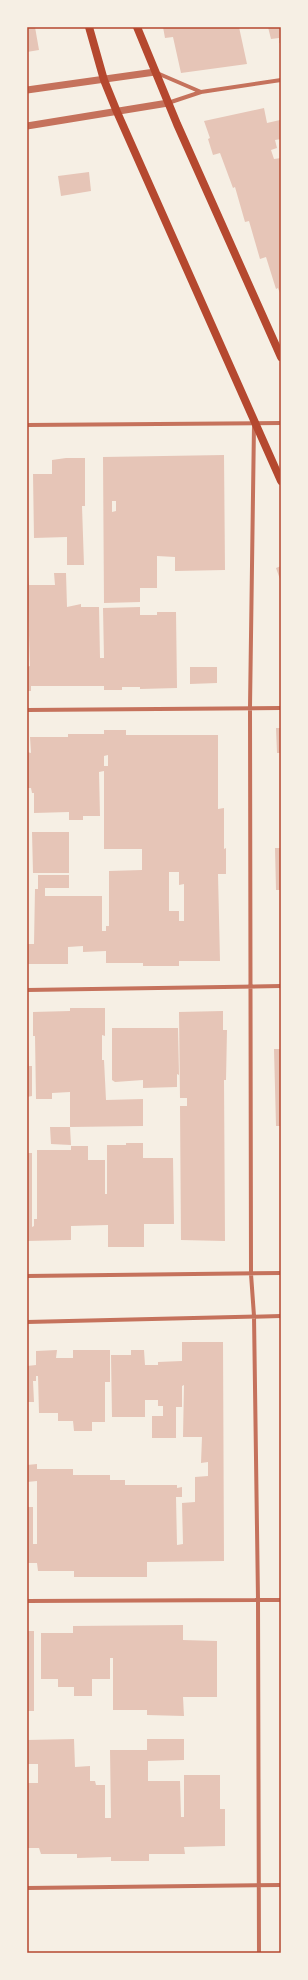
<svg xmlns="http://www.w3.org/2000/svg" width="308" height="1980" viewBox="0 0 308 1980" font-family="'Playfair Display',serif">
	<rect width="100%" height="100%" fill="#f6efe4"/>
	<path fill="#e6c5b7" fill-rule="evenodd" d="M27 27H35L39 50 27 52Z
		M163 27H239L247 64 181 73 173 37 165 38Z
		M268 27H281V43H279V38L271 39Z
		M264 108 267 123 280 120 281 124V139L275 140 277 148 271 150 274 159 281 158V296L278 288 276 289 266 257 260 259 249 221 245 222 235 187 233 188 220 153 213 155 208 139 210 138 204 121Z
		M89 172 91 191 61 196 58 176Z
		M224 455 225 570 175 571V557L157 556V588H140V602L104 603 103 457ZM112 501H116V511L112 512Z
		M66 458H85V506H82L84 565H67V537L34 538 33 474H52V460Z
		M281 566V582L276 568Z
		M27 573H28L29 585H55L54 573H66L67 607 81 604V607H99L100 658H104L103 608 140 607V615H157V612H176L177 688 140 689V687H122V690H104V686H31V691H27V667L30 666Z
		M190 667H217V683L190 684Z
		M276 728H281V753H277Z
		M104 730H126V735H218V809L224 808V849L226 848V874H218L220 961H179V966H143V963H106V951L83 952V946L68 947V964H27V944H34L35 889H38V875H69V888H45V896H102V931H106V926H109V871L142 870V849H104V771L99 772 100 816H83V820H69V812L34 813V793H32L31 788H27V752L31 753 30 737H68V734H104ZM108 755V766H104V756ZM169 872H179V885L184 884V921H179V911H169Z
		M32 832H69V873H33Z
		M275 848H281V890H276Z
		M70 1008H105V1036L102 1035V1060H104L106 1100 143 1099V1126L70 1127V1092L52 1093V1099H36L35 1036H33V1012L70 1011Z
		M223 1011V1030H227L226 1080H224L225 1241 181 1240 180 1106H187V1098H180L179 1012Z
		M27 1015 29 1066H32V1096L27 1097Z
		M112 1028H178L179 1075 177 1074V1087L143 1088V1080L115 1082 112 1080Z
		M274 1049H281V1126H276Z
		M50 1127H70L71 1145 51 1144Z
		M126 1143H143V1158H173L174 1224H144V1247H108V1225L71 1226V1240L27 1241V1153H32V1227L34 1226V1219H37V1150H71V1146H88V1160H105V1194H107V1145H126Z
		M182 1342H223L224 1561 147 1562V1577H74V1571H38L37 1563H27V1507H33V1544H37V1481L27 1482V1465L37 1464V1469H73V1475H110V1480H125V1485H177V1488L182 1487V1497H176L177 1545 183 1544 182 1503 195 1502V1477L208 1476V1462L201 1463 202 1437H183L184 1385 182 1386V1407H176V1438H152V1416H163V1406H158V1400H145V1417H112L111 1355H131V1350H144L145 1365H158V1362L182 1361Z
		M57 1350 56 1358H73V1350H110V1382H105V1422H92V1431H74L73 1421H58V1413H39L38 1376H36V1381H33L34 1402H27V1366L36 1365V1351Z
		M183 1625V1640L217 1641V1697H183L184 1716 147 1715V1710H113V1658H110V1679H92V1696H74V1687H58V1679H41V1633H73V1626Z
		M27 1631H34V1711H27Z
		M74 1739 75 1767 90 1766V1781H95L96 1785H105V1818H111L110 1750H147V1739H184V1760L148 1761V1781H180L181 1817H184V1775H220V1809H225V1846L184 1847 185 1854H149V1861H111V1857L77 1858V1854H41L39 1848H27V1783H38V1764H27V1740Z"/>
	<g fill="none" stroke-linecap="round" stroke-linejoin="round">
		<path stroke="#c5725c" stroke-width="4" d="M157 73 201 92
			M168 103 201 92 281 80
			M27 425 281 423
			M254 425 250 707 251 1274 254 1316 258 1599 259 1953
			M27 710 281 708
			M27 990 281 986
			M27 1276 281 1273
			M27 1322 281 1316
			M27 1601 281 1600
			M27 1888 281 1885"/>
		<path stroke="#c5725c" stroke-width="7" d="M27 90 155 72
			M27 126 168 103"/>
		<path stroke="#b5482f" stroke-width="8" d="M89 27 104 80 117 112 281 481
			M137 27 177 124 281 357"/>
	</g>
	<rect width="308" height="1980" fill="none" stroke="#f6efe4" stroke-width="56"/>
	<rect x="28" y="28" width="252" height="1924" fill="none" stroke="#b5482f" stroke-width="1.5"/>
</svg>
